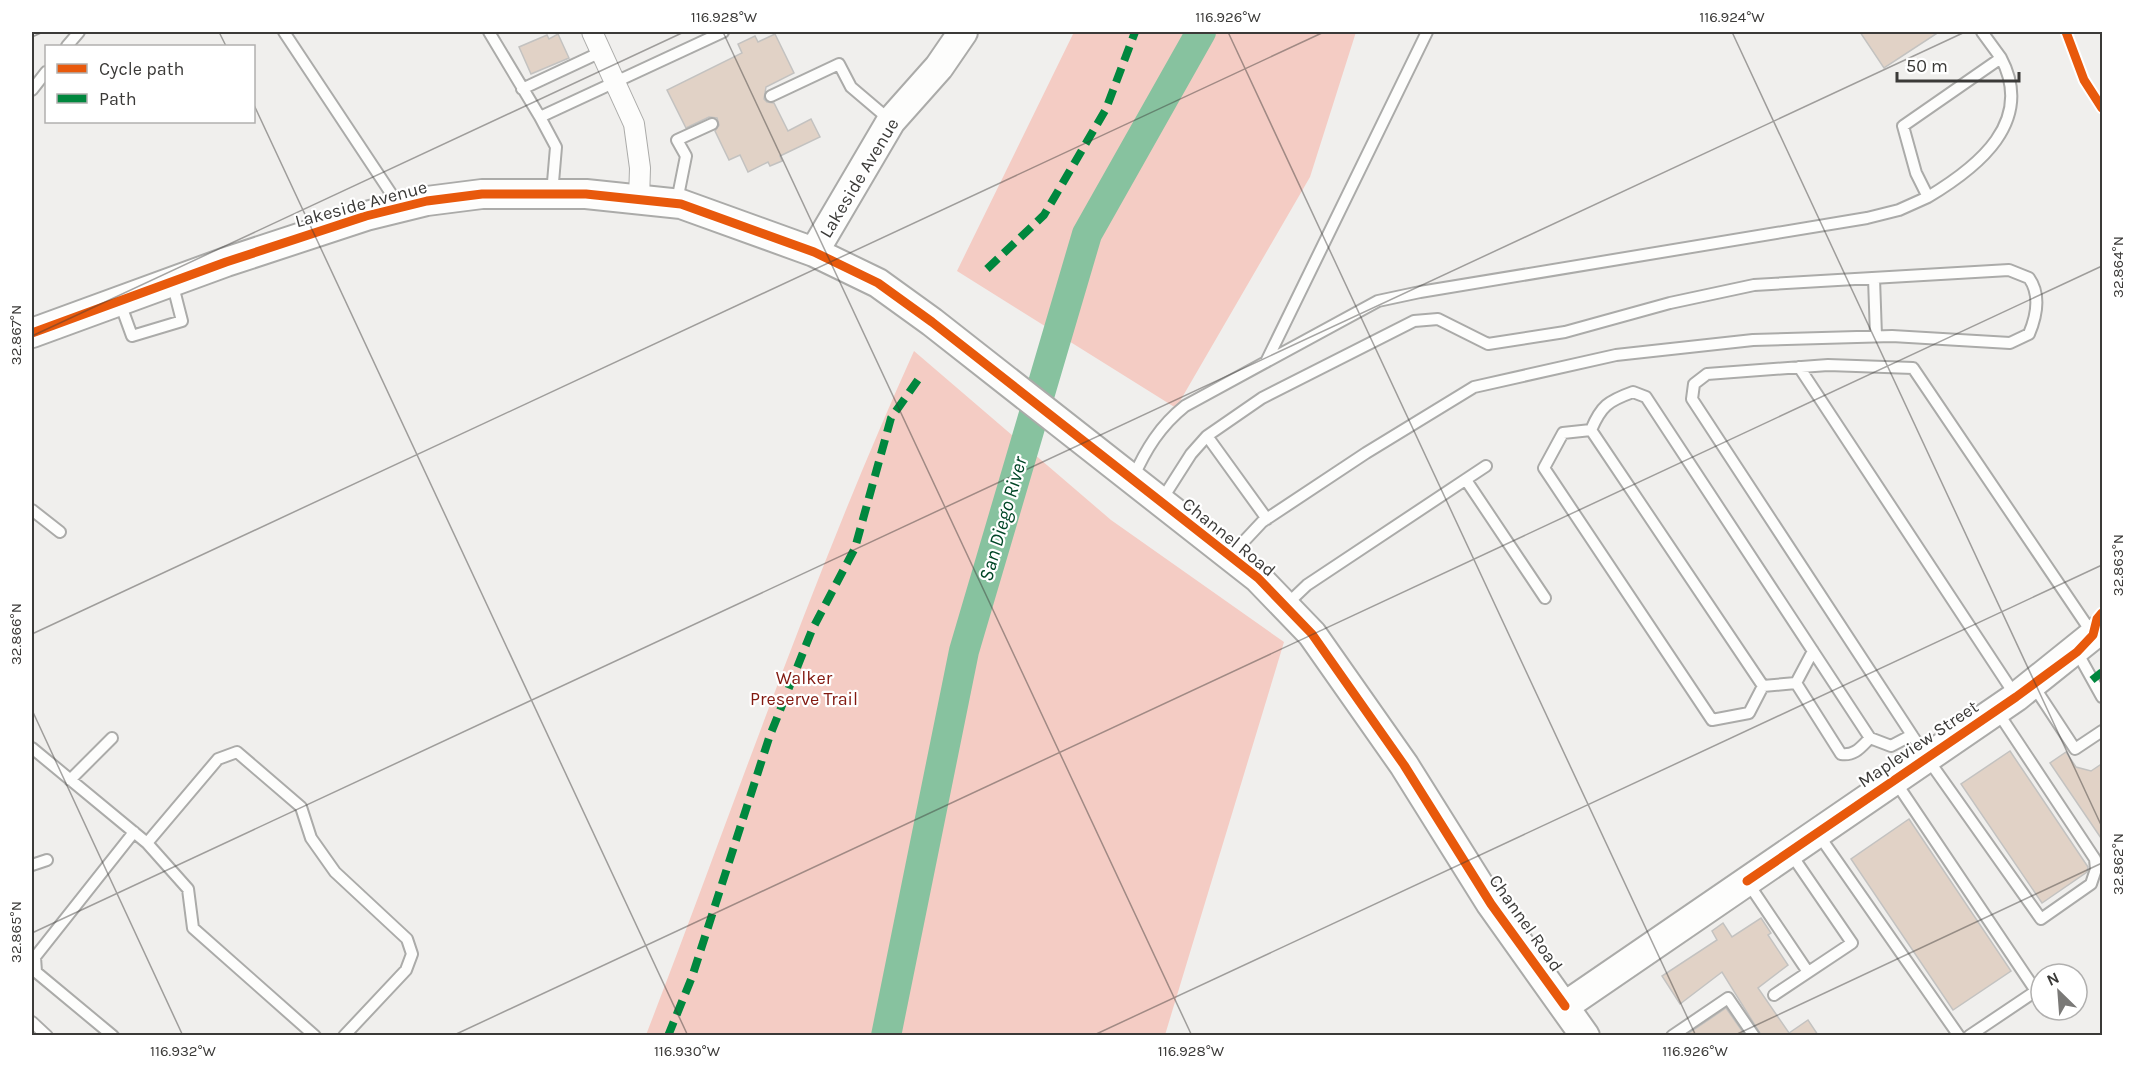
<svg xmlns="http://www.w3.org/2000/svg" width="2134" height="1067" viewBox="0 0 2134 1067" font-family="Karla,sans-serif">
	<rect width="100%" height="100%" fill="#f0efed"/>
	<path fill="#f4ccc4" d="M1074 32H1356L1310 177 1176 408 957 271Z
		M914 351 1111 520 1284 642 1165 1035H646C734 807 813 574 914 351Z"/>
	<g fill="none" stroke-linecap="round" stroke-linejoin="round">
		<path stroke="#87c29f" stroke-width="30" d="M886 1036 964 651 1087 234 1201 32"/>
	</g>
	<path fill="#e1d2c6" stroke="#c3c2c0" stroke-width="1.5" d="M1860 32H1939L1884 68Z
		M558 34 569 58 531 74 519 47 547 35 549 39Z
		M775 34 794 73 766 87 764 99 767 102 774 103 788 131 811 119 820 137 780 156 782 161 770 166 768 162 748 172 740 155 729 160 715 131 719 125 717 118 709 117 686 128 667 90 742 53 738 44 755 36 758 42Z
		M2010 751 2088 867 2087 872 2042 903 1961 784Z
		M2066 752 2076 767 2091 771 2103 763V841L2050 763Z
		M1909 819 2011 971 1953 1010 1851 859Z
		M1761 918 1771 933 1768 935 1788 965 1758 988 1789 1033 1808 1020 1818 1035H1761L1722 972 1680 1004 1662 976 1717 940 1712 931 1723 923 1732 937Z
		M1726 1008 1745 1035H1686Z"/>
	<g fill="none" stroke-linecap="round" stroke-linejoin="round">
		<defs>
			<path id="lane" d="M284 32 400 207
				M489 32 540 117
				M1982 32 2001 58
				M67 46 79 32
				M522 89 601 52
				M32 90 46 72
				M771 96 839 64 851 87 891 121
				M552 194 556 147 540 117 723 32
				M677 201 686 156 677 140 712 124
				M1874 278 1876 336
				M120 303 132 336 182 321 172 282
				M1266 362 1427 32
				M1799 367 2015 695
				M1591 430 1563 433 1544 468 1712 720 1749 713 1763 686
				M1207 436 1262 398 1414 321 1438 319 1488 344 1565 332 1670 303 1754 285 2009 270 2029 278C2041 295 2037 315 2029 334L2010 343 1892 336 1753 340 1616 355 1474 387 1366 453 1262 522 1232 554
				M1133 478C1146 449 1160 426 1185 406L1378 301 1420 292 1867 218 1899 210 1928 197 1916 173 1903 126 2001 58C2035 122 1978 167 1928 197
				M1466 480 1545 598
				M1161 501 1191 454 1207 436 1267 519
				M32 510 60 532
				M1285 606 1307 585 1486 466
				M1813 651 1796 683 1763 686 1591 430C1601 406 1608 401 1633 392L1646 397 1870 738 1891 746 1912 735
				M2077 652 2102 697
				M1796 683 1841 754C1855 756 1861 747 1870 738
				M2033 685 2075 749 2102 731
				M1997 711 2095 859 2096 869 2091 884 2041 919 1927 758 1692 399 1694 384 1707 374 1828 365 1913 368 2092 633
				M32 748 147 843 188 889 193 928 315 1036
				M70 780 112 738
				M1895 781 2036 991 1969 1036
				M1818 834 1959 1036
				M147 843 218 759 237 752 301 807 311 838 335 872 407 939 412 954 406 970 344 1036
				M32 865 47 860
				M1748 883 1808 972
				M1774 995 1852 943 1791 854
				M32 1022 47 1036
				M113 1036 36 972 35 957 134 832
				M1672 1036 1728 998 1754 1036"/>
			<path id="street" d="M592 32 634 124 640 168 639 200"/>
			<path id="secondary" d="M814 252 891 121 939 67 963 32
				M32 333 226 262 366 216 427 201 482 194H586L681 204 814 252 878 283 932 322 1258 578 1312 634 1404 765 1491 904 1585 1036
				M1565 1006 2016 697 2102 628"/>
		</defs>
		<use href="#lane" stroke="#ababa9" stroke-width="14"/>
		<use href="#street" stroke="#ababa9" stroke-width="22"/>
		<use href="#secondary" stroke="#ababa9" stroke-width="32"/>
		<use href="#lane" stroke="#fdfdfc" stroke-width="10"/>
		<use href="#street" stroke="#fdfdfc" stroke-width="20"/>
		<use href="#secondary" stroke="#fdfdfc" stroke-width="28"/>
		<path stroke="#00873e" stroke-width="8" stroke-dasharray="15 8" stroke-linecap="butt" d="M987 269 1044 215 1106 109 1135 32
			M2092 680 2102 672
			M668 1036 692 977 769 738 812 630 855 548 891 418 920 377"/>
		<defs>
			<path id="cycleway" d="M2066 32 2084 80 2102 108
				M32 333 226 262 366 216 427 201 482 194H586L681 204 814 252 878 283 932 322 1258 578 1312 634 1404 765 1491 904 1565 1006
				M1747 881 2016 697 2077 652 2093 635 2097 619 2102 613"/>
		</defs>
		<use href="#cycleway" stroke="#fff" stroke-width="13"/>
		<use href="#cycleway" stroke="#e8590c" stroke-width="9"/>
	</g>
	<path fill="none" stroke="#3b3a38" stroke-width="1.5" stroke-opacity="0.45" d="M219 32 226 46M723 32 1192 1036M1228 32 1696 1036M1732 32 2102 827M32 37 43 32M254 105 688 1036M32 336 684 32M32 634 1324 32M32 710 183 1036M32 933 1965 32M452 1036 2102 266M1092 1036 2102 565M1733 1036 2102 863"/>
	<g text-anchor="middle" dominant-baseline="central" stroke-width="4.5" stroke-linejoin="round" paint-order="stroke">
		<g font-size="18" fill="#3b3a38" stroke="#fff">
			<text transform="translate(859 178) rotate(-59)">Lakeside Avenue</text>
			<text transform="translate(361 204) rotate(-15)">Lakeside Avenue</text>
			<text transform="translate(1229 537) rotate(39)">Channel Road</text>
			<text transform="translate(1918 744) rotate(-34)">Mapleview Street</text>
			<text transform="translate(1526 923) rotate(55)">Channel Road</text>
		</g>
		<g font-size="18" fill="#821910" stroke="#fff">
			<text x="804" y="678">Walker<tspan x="804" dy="21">Preserve Trail</tspan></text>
		</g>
		<g font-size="20" font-style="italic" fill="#004626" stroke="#fff">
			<text transform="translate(1003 519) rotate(-74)">San Diego River</text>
		</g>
	</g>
	<rect width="2134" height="1067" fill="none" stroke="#ffffff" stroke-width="66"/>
	<rect x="45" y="45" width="210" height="78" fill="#ffffff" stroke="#b1b0af" stroke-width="1.5"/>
	<rect x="57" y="64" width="30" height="9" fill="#e8590c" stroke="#b1b0af" stroke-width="1.5"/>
	<text x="99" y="75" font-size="18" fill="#3b3a38">Cycle path</text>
	<rect x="57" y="94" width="30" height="9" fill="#00873e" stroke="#b1b0af" stroke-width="1.5"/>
	<text x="99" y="105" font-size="18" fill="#3b3a38">Path</text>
	<g transform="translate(2059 992) rotate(335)"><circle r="28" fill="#ffffff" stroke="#b1b0af" stroke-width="1.5"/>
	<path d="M0-4.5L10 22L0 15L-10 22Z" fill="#7a7977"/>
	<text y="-9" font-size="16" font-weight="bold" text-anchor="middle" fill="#3b3a38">N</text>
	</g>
	<path d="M1897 72v9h122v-9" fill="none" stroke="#3b3a38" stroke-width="3"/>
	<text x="1906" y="72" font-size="18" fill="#3b3a38" stroke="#ffffff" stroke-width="4.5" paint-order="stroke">50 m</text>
	<rect x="33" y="33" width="2068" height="1001" fill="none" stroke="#3b3a38" stroke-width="2"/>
	<g font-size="15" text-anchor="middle" fill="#3b3a38">
		<text x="724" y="22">116.928°W</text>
		<text x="1228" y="22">116.926°W</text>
		<text x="1732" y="22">116.924°W</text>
		<text transform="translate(2118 267) rotate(-90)" y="5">32.864°N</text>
		<text transform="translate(16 335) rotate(-90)" y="5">32.867°N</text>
		<text transform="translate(2118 565) rotate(-90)" y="5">32.863°N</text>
		<text transform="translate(16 634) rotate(-90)" y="5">32.866°N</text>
		<text transform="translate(2118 864) rotate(-90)" y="5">32.862°N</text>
		<text transform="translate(16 932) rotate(-90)" y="5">32.865°N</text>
		<text x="183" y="1056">116.932°W</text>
		<text x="687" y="1056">116.930°W</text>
		<text x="1191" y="1056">116.928°W</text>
		<text x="1695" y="1056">116.926°W</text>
	</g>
</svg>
